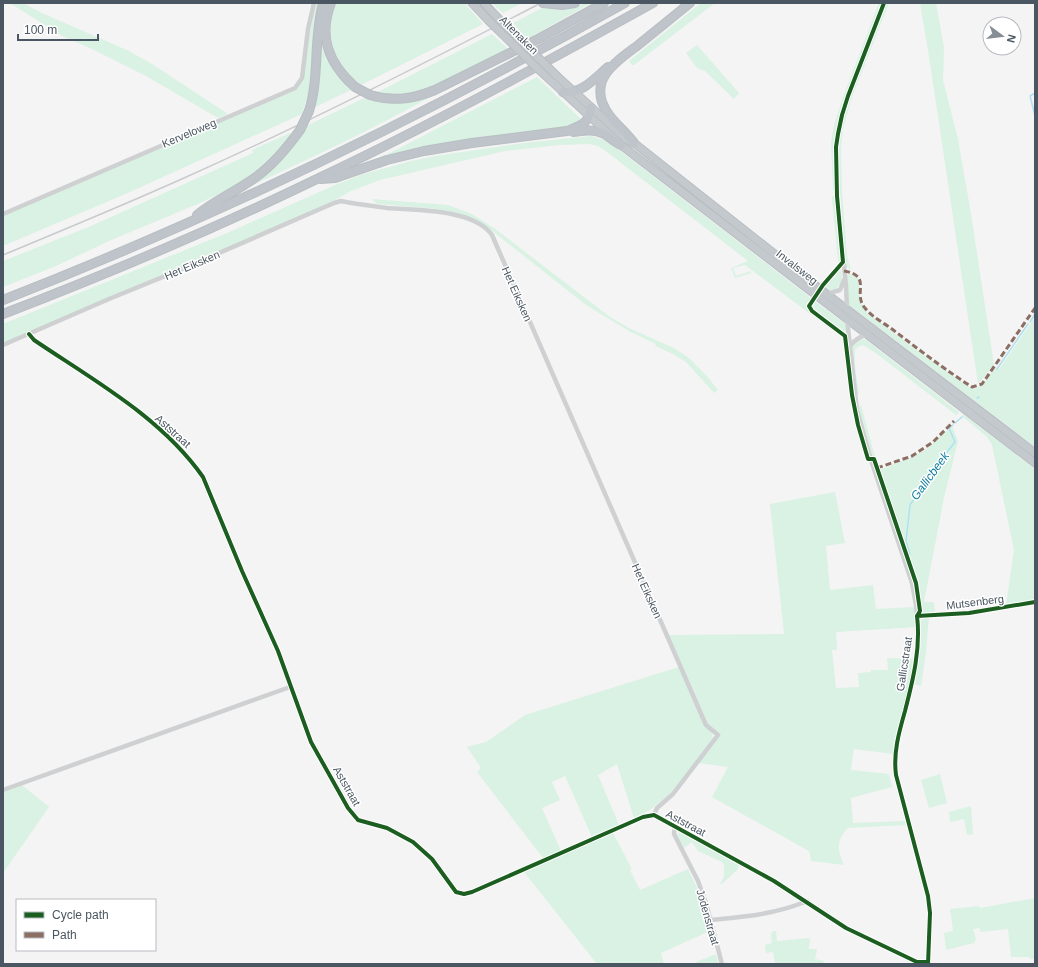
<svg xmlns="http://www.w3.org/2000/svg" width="1038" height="967" viewBox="0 0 1038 967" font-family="Arial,sans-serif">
	<rect width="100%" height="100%" fill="#f4f4f4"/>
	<path fill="#d9f2e3" d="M10 3H23L42 13 129 51 152 64 228 114 218 118 146 76 92 49 62 36Z
		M316 3H318L314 23 311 85 302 114 130 192 3 246V215L298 87Z
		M336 3H467L466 5 483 24 361 85C334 63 324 36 336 3Z
		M492 3H522L503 13Z
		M586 3H591L527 39 513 23 546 6H577Z
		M701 3H715L634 65H632L629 61Z
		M879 3H882L847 93 839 118 835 141V190H833L831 143 834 125 843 97Z
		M887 3H889L852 97 843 129 841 148 842 190 847 256 851 270 846 267 838 171V153L842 123 848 102Z
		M920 3H936L944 47 943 80 958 139 971 214 994 365 978 384 930 63Z
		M322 20 323 35 353 89 313 108C323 80 319 49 322 20Z
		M492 34 508 49C494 56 480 62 466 69 438 84 411 101 378 92Z
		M697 45 739 93 734 99 705 71 697 68 686 53Z
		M537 77 582 120 577 125 382 159 380 158Z
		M438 93C375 128 309 159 244 189L304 127 358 101 367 97C396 106 410 103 438 93Z
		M290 133 291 136 266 163 246 179 231 188 200 203 109 241 56 266 3 287V261L91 226 253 153 252 150Z
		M591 136 607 141 618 149 807 295 811 299 808 304 809 310 843 336 845 340 745 265 733 268 736 276 751 271V273L735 278 731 268 748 261 607 152 598 146 589 144 559 145 505 151 380 180 351 191 333 201 228 248 3 344V324L227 233 335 185 364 174 411 161 435 156 523 143Z
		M834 196 835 197 840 262 838 261 832 197Z
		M372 199 448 205 472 214 494 228 610 317 629 328 674 348 689 358 706 375 718 390 714 393 686 362 673 354 655 346 656 344 629 331 586 305 486 226 479 222 456 213 438 209 377 204Z
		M841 266 842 281 836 289 830 291 825 286Z
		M850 274 853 275 858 278C862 293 856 299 868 313L910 345 972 389 981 386 996 367 999 369 1035 317V447L850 306 848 302 847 275Z
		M813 300 844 323 846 325 847 336 812 309 811 305Z
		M862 339 866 340 959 412 956 415 877 354 863 345 858 347 855 350V366L859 395 856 394 852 347 855 342Z
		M861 405 875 457 873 458 859 410V407Z
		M963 414 1035 469V601L1006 605 1014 550 992 445 987 437 962 416Z
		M952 426 958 441 944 498 924 602H934L935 614H922L917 586 913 571 879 470 908 459 924 451Z
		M835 492 845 543 826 546 830 590 873 585 876 609 914 607 916 627 836 632 837 650H832L836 688 859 687 858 673 871 672V670H888L887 658 914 659 893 754 854 749 851 770 889 774 892 787 851 798 853 823 905 821 906 825 848 828C836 841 837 850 844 865L811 861 809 851 712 797 728 767 698 763 720 735 709 725 706 719 669 635 784 634 770 504Z
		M929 617 926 652 921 686 915 684 920 643 921 620 924 618Z
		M679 667 712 733 713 739 672 792 650 810 634 818 617 764 598 775 619 825 592 837 565 776 552 782 560 800 542 808 561 851 543 858 477 772 481 768 467 747 486 742 525 715Z
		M940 774 947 803 929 808 921 780Z
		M22 785 49 807 3 873V792Z
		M971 806 973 834 967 835 964 819 950 822 949 812Z
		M679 832 740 864 737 870 722 884H720L724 877V865L722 862 698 851 692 842 684 848 677 835Z
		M613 833 632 869 630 870 640 890 688 869 699 892 710 931 661 953 664 964H597L524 872Z
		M1035 898V959H1030L1029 957H1011L1008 929 980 932V928L973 929 976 939 974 943 946 950 944 933 953 931 950 909 979 906 980 908Z
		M773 931H776L777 941 809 938 810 939 809 949H817L815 959 824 961 823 964H775L773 952 766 953 765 945 772 943 771 934Z
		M716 954 719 964H697L696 962Z"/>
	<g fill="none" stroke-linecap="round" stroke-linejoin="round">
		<path stroke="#aee2f0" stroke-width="1.5" d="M1035 93 1030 96 1035 116
			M1030 322 1035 314
			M997 369 1028 324
			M977 398 979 397
			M955 423 962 417
			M910 554 906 541 910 505 932 471 955 442 949 428 953 425"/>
		<defs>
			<path id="trunk" d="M472 3 488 20
				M484 3 496 16
				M537 68 621 145 847 319 1035 463
				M558 77 626 139 634 143 786 263 1035 453"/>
			<path id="motorway" d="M331 3C318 37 329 64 355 87
				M543 3 562 5 575 3
				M563 92C582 94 594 79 608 67
				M370 95C393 102 413 99 435 90L540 38 604 3
				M309 111C320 76 313 39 323 3
				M573 132C583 131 592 129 602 133 609 136 614 142 621 145
				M634 143C624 129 608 119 602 102 599 93 600 82 605 75 613 63 626 54 637 46 655 31 673 17 690 3
				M321 179 335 178 387 160 424 151 472 143 567 131C580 126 589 124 591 108
				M197 215C215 200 237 191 256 177 274 164 287 148 300 130
				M3 300C218 216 424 116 625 3
				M3 314C110 273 216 228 319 178 433 124 543 64 653 3"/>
		</defs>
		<use href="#trunk" stroke="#b9bec3" stroke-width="9"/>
		<use href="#motorway" stroke="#b9bec3" stroke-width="10"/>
		<path stroke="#ced0d2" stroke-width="4.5" d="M3 214 295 88 302 78 308 29 314 3
			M827 294 840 290 844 280
			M847 309 846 286 837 196 836 147 838 134 842 115 848 96 884 3
			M847 319 857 410 871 460 912 583 916 605 918 624 917 657 897 741 895 754 896 775 928 896 930 913 928 964
			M29 334 34 340C93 380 161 417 203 477L242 571 278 651 311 742 348 808 358 820 387 828 413 842 432 859 456 892 464 894 472 892 643 817 654 815 774 881 846 928 917 962H928
			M3 345 109 299 180 270 334 203 341 201C356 204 372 206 387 208 416 210 474 209 492 235L706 725 718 735 673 794 657 808 654 815
			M850 346C855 339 860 336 868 335
			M917 616 969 613 1035 602
			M3 790 290 687
			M675 827 674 834 698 881 706 903 722 964
			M710 920C743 917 777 914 807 901"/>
		<use href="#trunk" stroke="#c4c9cd" stroke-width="7"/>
		<use href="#motorway" stroke="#bec4c9" stroke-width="8"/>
		<path stroke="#c9cacc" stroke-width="1.5" d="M3 255C63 230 124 205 184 178 305 124 423 64 541 3"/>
		<defs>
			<path id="trunk-bridge" d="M496 16 558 77
				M488 20 537 68"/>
			<path id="motorway-bridge" d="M355 87 370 95
				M300 130 309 111"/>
		</defs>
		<use href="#trunk-bridge" stroke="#b9bec3" stroke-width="9" stroke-linecap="butt"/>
		<use href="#motorway-bridge" stroke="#b9bec3" stroke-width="10" stroke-linecap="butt"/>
		<use href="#trunk-bridge" stroke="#c4c9cd" stroke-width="7"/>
		<use href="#motorway-bridge" stroke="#bec4c9" stroke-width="8"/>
		<path stroke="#8d6e63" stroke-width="3" stroke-dasharray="6 3" stroke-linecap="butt" d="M844 271C873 276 852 293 865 308 872 317 884 323 892 329 918 349 944 369 972 387L982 384 1035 308
			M877 468 912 456 933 442 954 421"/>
		<defs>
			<path id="cycleway" d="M884 3 848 96 842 115 838 134 836 147 837 196 843 262 823 285 809 306 812 311 845 336 852 395 858 425 868 459H874L916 583 920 611 917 616
				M29 334 34 340C93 380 161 417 203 477L242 571 278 651 311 742 348 808 358 820 387 828 413 842 432 859 456 892 464 894 472 892 643 817 654 815 774 881 846 928 917 962H928
				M917 616C921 648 913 680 905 711 899 732 893 753 896 775L928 896 930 913 928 964
				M917 616 969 613 1035 602"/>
		</defs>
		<use href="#cycleway" stroke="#fff" stroke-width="6"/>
		<use href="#cycleway" stroke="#1b5e20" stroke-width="4"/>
	</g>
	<g text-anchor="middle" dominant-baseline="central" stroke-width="3" stroke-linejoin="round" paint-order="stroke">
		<g font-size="11" fill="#4a5661" stroke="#fff">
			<text transform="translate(519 35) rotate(45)">Altenaken</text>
			<text transform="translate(189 133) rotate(-23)">Kerveloweg</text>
			<text transform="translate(192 265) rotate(-23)">Het Eiksken</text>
			<text transform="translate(797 267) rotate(38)">Invalsweg</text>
			<text transform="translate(517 294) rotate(66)">Het Eiksken</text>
			<text transform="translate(173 431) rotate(42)">Aststraat</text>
			<text transform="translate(647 591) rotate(66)">Het Eiksken</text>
			<text transform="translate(975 602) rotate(-7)">Mutsenberg</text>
			<text transform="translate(904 664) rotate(-81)">Gallicstraat</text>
			<text transform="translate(347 786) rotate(60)">Aststraat</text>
			<text transform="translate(686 823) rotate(28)">Aststraat</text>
			<text transform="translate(708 917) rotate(74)">Jodenstraat</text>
		</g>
		<g font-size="12" font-style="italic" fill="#0c7c9b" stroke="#fff">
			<text transform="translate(930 476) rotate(-54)">Gallicbeek</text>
		</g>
	</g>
	<rect width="1038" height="967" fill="none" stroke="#4a5661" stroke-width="8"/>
	<rect x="16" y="899" width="140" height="52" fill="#ffffff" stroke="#b7bbc0"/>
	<rect x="24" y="912" width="20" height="6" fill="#1b5e20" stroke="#b7bbc0"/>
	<text x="52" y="919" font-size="12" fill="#4a5661">Cycle path</text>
	<rect x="24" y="932" width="20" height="6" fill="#8d6e63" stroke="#b7bbc0"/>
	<text x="52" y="939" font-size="12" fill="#4a5661">Path</text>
	<g transform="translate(1002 36) rotate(105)"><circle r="19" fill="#ffffff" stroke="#b7bbc0"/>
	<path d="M0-3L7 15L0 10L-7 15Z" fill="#868d94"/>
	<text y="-6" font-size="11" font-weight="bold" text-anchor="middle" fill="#4a5661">N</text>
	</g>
	<path d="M18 34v6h80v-6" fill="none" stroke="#4a5661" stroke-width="2"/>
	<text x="24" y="34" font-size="12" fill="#4a5661" stroke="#ffffff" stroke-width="3" paint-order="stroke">100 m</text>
</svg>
